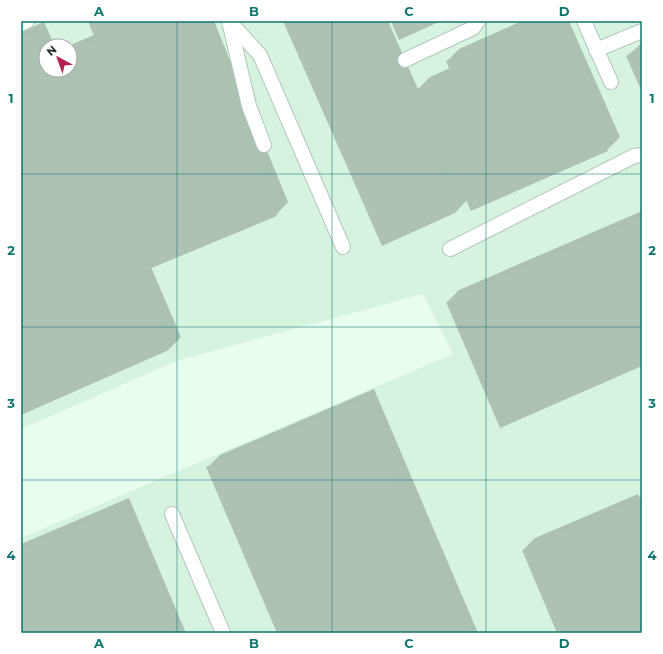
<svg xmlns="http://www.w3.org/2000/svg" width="663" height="654" viewBox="0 0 663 654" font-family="Montserrat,sans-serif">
	<rect width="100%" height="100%" fill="#e7fded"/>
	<path fill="#d6f3df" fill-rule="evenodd" d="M21 21H642V633H21V538L453 354 423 294 179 360 21 429ZM46 46H70V70H46Z"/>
	<path fill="#0003" d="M89 21H214L288 202 276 215 151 267 181 337 169 349 21 414V32L44 22 55 46H46V70H70V46H68L94 35Z
		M285 21H388L418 89 430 77 450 68 447 61 459 49 522 21H569L620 137 607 150 471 210 467 200 455 213Z
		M642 43V89L627 56Z
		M642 211V365L447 302 459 290Z
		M374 389 478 633H278L208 467 220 455Z
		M638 494 642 502V633H558L523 550 535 538Z
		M129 498 186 633H21V544Z"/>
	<path fill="#adc2b3" d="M88 21H196L277 216 142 272 59 70H70V52L96 41Z
		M283 21H371L455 213 382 246Z
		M391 21H441L399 40Z
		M536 21H551L608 151 471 211 417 89 451 73 446 61Z
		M32 33 46 66V70H48L169 350 21 415V38Z
		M642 49V92L626 56Z
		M642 217V366L500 428 446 302Z
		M362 400 461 633H277L206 467Z
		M626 505 642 542V633H557L522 550Z
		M117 510 169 633H21V551Z"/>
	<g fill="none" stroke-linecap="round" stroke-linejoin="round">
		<defs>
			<path id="minor" d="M229 21 260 55 343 247
				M229 21 249 106 264 145
				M584 21 611 82
				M21 24 27 21
				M596 50 642 31
				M405 60 473 28 478 21
				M450 249 634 156 642 155
				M172 514 223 633"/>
		</defs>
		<use href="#minor" stroke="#b2c7b8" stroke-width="16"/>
		<use href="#minor" stroke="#fff" stroke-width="14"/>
	</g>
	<path fill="none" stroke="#0f766e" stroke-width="1" stroke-opacity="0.55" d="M177 21V633M332 21V633M486 21V633M21 174H642M21 327H642M21 480H642"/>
	<rect width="663" height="654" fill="none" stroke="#ffffff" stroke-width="44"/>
	<g transform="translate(58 58) rotate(319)"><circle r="19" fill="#ffffff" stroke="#a7aaa7"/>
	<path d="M0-3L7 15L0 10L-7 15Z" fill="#b4234f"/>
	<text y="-6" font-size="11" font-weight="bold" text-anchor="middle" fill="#222a24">N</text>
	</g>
	<rect x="22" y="22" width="619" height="610" fill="none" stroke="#0f766e" stroke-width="1.5"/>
	<g font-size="13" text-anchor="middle" font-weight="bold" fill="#0f766e">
		<text x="99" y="16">A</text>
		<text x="254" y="16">B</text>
		<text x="409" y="16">C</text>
		<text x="564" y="16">D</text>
		<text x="11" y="103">1</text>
		<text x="652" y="103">1</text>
		<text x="11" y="255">2</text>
		<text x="652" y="255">2</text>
		<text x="11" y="408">3</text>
		<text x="652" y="408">3</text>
		<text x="11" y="560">4</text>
		<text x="652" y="560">4</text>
		<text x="99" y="648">A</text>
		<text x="254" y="648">B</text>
		<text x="409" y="648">C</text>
		<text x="564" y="648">D</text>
	</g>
</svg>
